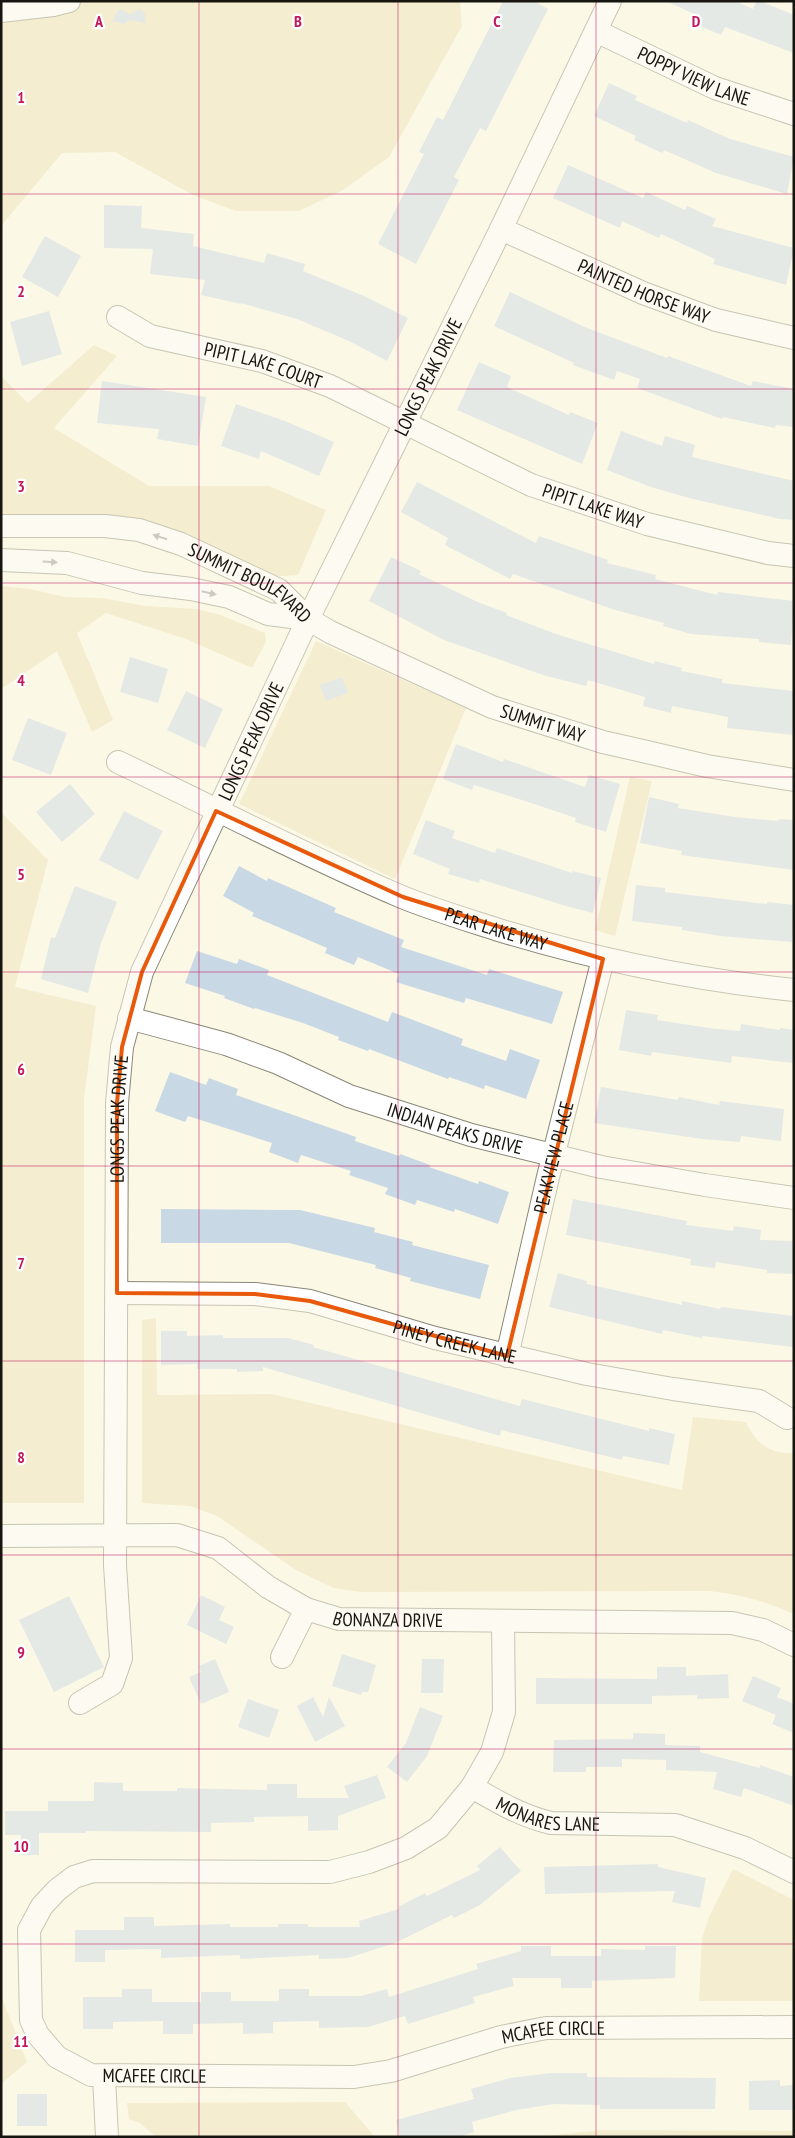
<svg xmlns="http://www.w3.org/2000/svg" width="795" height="2138" viewBox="0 0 795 2138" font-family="'PT Sans Narrow',sans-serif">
	<rect width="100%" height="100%" fill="#fcf8e6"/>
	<path fill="#eae0b5" d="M1 1H460L462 26 389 157 343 190 299 211H236L193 195 115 152 62 153 1 226Z
		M94 345 117 356 54 428 149 486H269L326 510 298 575 270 577 153 524 1 520V376L28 403Z
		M1 586 30 589 65 597 103 598 145 606 196 609 218 614 265 633 266 642 252 668 186 639 106 613 77 633 113 720 92 732 57 651 1 689Z
		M316 641 466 708 395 879 239 804Z
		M630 777 652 781 615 936 595 930Z
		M1 812 48 860 15 987 96 1006 84 1099V1503H1Z
		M156 1318 157 1395 272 1394 682 1490 693 1417 746 1422C755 1443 771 1455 794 1453V1614C765 1601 739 1594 708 1591L360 1592 334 1588 296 1570 217 1516 190 1506 142 1503V1320Z
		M733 1869 794 1900V2001H699L702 1938 709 1917Z
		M1 1890 2 1998 27 2062 1 2084Z
		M345 2102 375 2137H156L140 2123 129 2119 127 2103Z
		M601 2130 794 2131V2137H539Z"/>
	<path fill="#c8d8e4" d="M503 1H534L548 9 486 131 480 128 454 177 459 180 416 264 378 244 424 154 419 152 437 117 443 120Z
		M666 1H735L753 9 756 1H760L794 15V53L725 27 721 35 693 23 696 15Z
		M119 9 130 14 140 9 145 14 146 23 130 20 124 24 112 21Z
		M609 83 637 96 635 100 687 123 688 120 730 139 794 157 787 194 716 173 664 150 662 153 634 140 636 136 594 116Z
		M568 165 643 198 646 192 685 210 687 206 716 219 712 226 794 248 786 285 713 264 715 259 661 234 659 238 622 221 620 228 553 198Z
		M104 205 142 206 141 228 194 234 193 246 264 263 267 253 305 264 303 271 364 296 408 318 387 361 349 341 297 319 241 303V304L201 295 205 280 150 274 153 249 104 248Z
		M45 236 81 256 58 297 22 277Z
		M510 292 587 328 667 358 668 356 751 386 753 381 794 389V427L776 425 775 428 723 417 722 419 637 388 640 379 617 371 614 380 573 365 574 363 494 326Z
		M49 311 62 354 22 366 10 322Z
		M479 362 511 376 507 387 569 415 570 412 598 423 582 464 457 410Z
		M102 381 206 397 198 446 157 439 159 429 97 423Z
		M236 404 285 421 334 442 319 476 261 451 259 459 221 446Z
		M621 431 662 446 665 436 695 445 692 457 794 481V520L780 519 689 498 651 487 607 470Z
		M417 482 536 543 539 536 608 560 607 563 656 575 655 579 717 595 718 592 794 601 791 645 759 642V639L691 634 663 626 664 623 615 610 513 574 510 579 445 545 448 538 401 512Z
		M391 557 421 571 419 574 480 603 507 613 506 615 556 634 654 664 655 661 682 668 681 671 722 679V683L794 691V735L727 728 728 717 672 706 671 713 643 706 645 697 588 680 586 686 543 675 444 640 369 601Z
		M130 657 168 669 158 703 120 692Z
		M342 677 348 693 326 701 320 685Z
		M186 691 223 709 205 748 167 730Z
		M28 718 67 733 51 775 12 760Z
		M456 744 503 762 504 759 585 787 589 775 620 784 606 832 575 822 576 818 522 800 474 785 472 790 443 779Z
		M70 784 95 814 62 842 36 812Z
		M649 797 679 804 678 808 735 817 779 821V819L794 820V870L681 855 682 851 640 843Z
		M124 811 163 831 138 880 99 860Z
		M426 820 455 831 452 838 495 853 497 848 572 873V871L601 878 593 913 569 907 480 879 479 883 448 874 450 869 413 854Z
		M239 866 267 881 268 878 336 908 334 912 404 940 401 947 487 975 489 969 563 992 552 1024 466 998 464 1003 396 982 399 974 358 957 354 965 325 953 327 948 252 916 254 913 223 896Z
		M636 885 665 888V892L767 904V902L794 905 792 942 721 936 682 930V927L632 921Z
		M75 886 117 902 101 943 88 993 41 979 51 937 55 938Z
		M197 951 237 964 239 959 269 970 267 975 388 1022 392 1012 463 1039 461 1045 506 1061 510 1049 540 1060 526 1099 485 1085 484 1089 449 1077 448 1079 369 1049 368 1051 338 1040 339 1037 303 1023 255 1008 254 1009 224 998 225 996 185 983Z
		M626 1010 658 1015 657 1020 709 1028 740 1031 741 1024 780 1030V1028L794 1030V1063L732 1056 731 1063 652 1052 651 1056 619 1050Z
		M170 1072 206 1085 209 1078 238 1089 236 1095 356 1137 355 1141 399 1156 400 1154 430 1165 429 1167 478 1184 479 1181 509 1192 498 1224 455 1209 454 1212 417 1200 415 1205 385 1194 388 1188 349 1175 351 1171 301 1155 298 1163 269 1152 272 1143 188 1116 185 1122 155 1111Z
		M601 1087 678 1100 679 1097 719 1105 720 1101 784 1109 781 1141 741 1136 740 1142 702 1139 594 1123Z
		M573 1199 687 1221 686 1225 733 1231 734 1226 761 1230 760 1240 793 1241V1274L767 1273V1270L716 1262 715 1268 690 1265 691 1259 566 1235Z
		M161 1209 300 1210 375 1228 374 1232 413 1242 412 1245 489 1265 480 1299 410 1281 411 1278 375 1268 376 1265 289 1243H161Z
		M558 1273 587 1281V1284L682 1305V1301L720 1309 721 1307 794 1316 793 1347 703 1336 702 1338 663 1330 662 1334 549 1307Z
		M161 1331H187V1336L223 1335V1338H288L314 1345 313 1347 520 1406 522 1399 649 1431V1428L675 1434 669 1465 623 1456 622 1460 501 1430 500 1436 263 1367V1371L237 1372V1369H197V1364L161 1365Z
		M201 1595 225 1607 219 1620 234 1627 226 1644 187 1625Z
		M69 1596 104 1667 54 1692 19 1620Z
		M342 1654 376 1665 368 1692H362L361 1695 332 1686Z
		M215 1659 229 1692 201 1704 189 1677 201 1672 199 1666Z
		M422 1659H444L443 1693H421Z
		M657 1667H686V1676L728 1674 729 1698 697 1699V1695L652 1696V1704H536V1678L657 1679Z
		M753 1676 781 1688 777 1697 794 1704V1733L772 1724 776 1715 742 1701Z
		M313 1697 323 1717 329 1697 345 1726 315 1742 297 1706Z
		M248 1699 279 1710 269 1738 238 1727Z
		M420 1707 443 1716 427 1756 407 1782 387 1767 406 1743Z
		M633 1733 665 1734V1745L700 1746V1752L760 1768V1765L794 1777V1806L744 1788 741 1797 713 1789 717 1772 666 1770V1760L622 1759V1767H586V1772H553L554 1740 633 1739Z
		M377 1775 386 1798 338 1816V1830L308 1831V1816L254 1817V1822L211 1823V1832L86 1831V1833H39V1855H21V1835H5V1811H48V1801H94V1782L123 1783V1791H177V1788L267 1790V1784H297V1798H349L344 1786Z
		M500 1847 521 1871 480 1905 454 1918 452 1915 395 1943 348 1958 319 1959V1955L240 1959V1955L161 1958V1949L105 1950V1962H75V1930H124V1917H154V1926L230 1924V1927H278V1924H308V1927H360L359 1921 399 1909 398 1907 425 1893 427 1896 480 1870 477 1866Z
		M658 1864V1867L706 1878 700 1908 672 1902 675 1891 545 1894 544 1867Z
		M521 1946H551V1956H601V1949L645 1950V1946H676L675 1978 592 1981V1988H561V1978H512L514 1986 473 1997 475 2003 408 2024 405 2016 368 2027 319 2028V2021L273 2022V2033L243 2034V2023L193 2024V2034H163V2021L113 2022V2029H83V1997H122V1989H152V2002H201V1992H231V2001H279V1989H309V1996H361L387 1989 389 1997 478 1969 476 1964 521 1951Z
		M551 2073H587V2077L716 2078 715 2109H600V2105L554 2104 516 2110 472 2122 474 2132 459 2137H400L396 2120 474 2099 471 2089 510 2078Z
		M780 2080V2086L794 2085V2110H749V2081Z
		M17 2094H47V2126H17Z"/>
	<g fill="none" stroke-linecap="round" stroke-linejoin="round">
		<defs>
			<g id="minor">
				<path d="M1 11 53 5 69 1"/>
				<path id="s1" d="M596 31 715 88 794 114"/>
				<path id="s2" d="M501 229 643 293 716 320 794 338"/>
				<path id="s3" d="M118 317 150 336 262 361 330 386 531 485 647 524 768 553 794 556"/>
				<path id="s4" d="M1 526H105L139 530 181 544 279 590 308 619 330 632 492 707 603 742 647 752 707 766 794 780"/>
				<path d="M1 560 67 563 142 583 191 589 229 597 268 614 308 619"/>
				<path id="s5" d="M118 762C213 807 305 856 402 897 434 910 468 920 502 931 598 960 694 980 794 990"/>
				<path id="s6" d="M129 1018 226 1044 278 1063 349 1096 471 1135 601 1167 705 1185 794 1198"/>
				<path id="s7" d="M117 1293 255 1294 310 1301 435 1338 587 1374 673 1389 759 1401 787 1418"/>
				<path id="s8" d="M507 1356 548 1177 603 959"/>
				<path id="s9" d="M1 1536 177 1535 218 1548 268 1587 306 1609 339 1619 732 1623 763 1630 794 1645"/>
				<path id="s10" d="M503 1621 504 1712 492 1752 472 1787C498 1802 521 1816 551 1823L675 1825 745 1848 794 1872"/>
				<path d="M282 1657 306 1609"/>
				<path id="s11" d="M80 1703 112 1684 121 1658 115 1565 117 1103 122 1047 142 972 308 619 501 229 610 1"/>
				<path id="s12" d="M472 1787 438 1828 406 1848 369 1862 330 1872 93 1871 74 1877 57 1890 42 1906 29 1930 31 2020 38 2035 57 2057 91 2075 354 2077 391 2071 501 2037 546 2028 794 2027"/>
				<path d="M104 2077 107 2137"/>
			</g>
		</defs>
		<use href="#minor" stroke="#8a8777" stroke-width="24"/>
		<use href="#minor" stroke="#fff" stroke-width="22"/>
	</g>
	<defs><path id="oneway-solid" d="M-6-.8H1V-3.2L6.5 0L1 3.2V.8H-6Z" transform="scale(1.25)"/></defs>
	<g fill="#969693">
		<use href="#oneway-solid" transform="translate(160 537) rotate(-162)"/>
		<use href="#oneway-solid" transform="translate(50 562) rotate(4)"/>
		<use href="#oneway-solid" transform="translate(209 593) rotate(13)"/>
	</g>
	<path d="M0 0H795V2138H0ZM216 811 403 897 603 959 507 1356 310 1301 255 1294 117 1293V1103L122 1047 142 972Z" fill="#fcf8e6" fill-opacity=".55" fill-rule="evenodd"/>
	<path fill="none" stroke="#e8590c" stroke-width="4" stroke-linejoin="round" d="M216 811 403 897 603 959 507 1356 310 1301 255 1294 117 1293V1103L122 1047 142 972Z"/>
	<path fill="none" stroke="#c2185b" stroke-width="1" stroke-opacity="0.55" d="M199 1V2137M398 1V2137M596 1V2137M1 194H794M1 389H794M1 583H794M1 777H794M1 972H794M1 1166H794M1 1361H794M1 1555H794M1 1749H794M1 1944H794"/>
	<g text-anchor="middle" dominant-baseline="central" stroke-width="4.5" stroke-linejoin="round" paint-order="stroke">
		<g font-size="19" fill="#16150f" stroke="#fff">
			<text stroke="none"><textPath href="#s1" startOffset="108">POPPY VIEW LANE</textPath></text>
			<text stroke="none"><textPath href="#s2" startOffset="156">PAINTED HORSE WAY</textPath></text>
			<text stroke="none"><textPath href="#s3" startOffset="154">PIPIT LAKE COURT</textPath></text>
			<text stroke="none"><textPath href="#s11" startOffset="1414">LONGS PEAK DRIVE</textPath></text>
			<text stroke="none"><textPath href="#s3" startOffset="514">PIPIT LAKE WAY</textPath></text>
			<text stroke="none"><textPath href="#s4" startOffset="262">SUMMIT BOULEVARD</textPath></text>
			<text stroke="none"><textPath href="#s4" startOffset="589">SUMMIT WAY</textPath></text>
			<text stroke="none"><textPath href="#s11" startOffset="1009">LONGS PEAK DRIVE</textPath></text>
			<text stroke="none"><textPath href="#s5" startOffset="414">PEAR LAKE WAY</textPath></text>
			<text stroke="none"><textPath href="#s11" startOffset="604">LONGS PEAK DRIVE</textPath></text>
			<text stroke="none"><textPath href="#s6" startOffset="345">INDIAN PEAKS DRIVE</textPath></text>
			<text stroke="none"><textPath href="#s8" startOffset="204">PEAKVIEW PLACE</textPath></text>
			<text stroke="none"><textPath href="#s7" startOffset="344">PINEY CREEK LANE</textPath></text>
			<text stroke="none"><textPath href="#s9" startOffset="410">BONANZA DRIVE</textPath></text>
			<text stroke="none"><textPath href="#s10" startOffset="256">MONARES LANE</textPath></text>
			<text stroke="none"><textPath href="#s12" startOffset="1141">MCAFEE CIRCLE</textPath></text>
			<text stroke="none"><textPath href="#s12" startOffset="736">MCAFEE CIRCLE</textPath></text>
		</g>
	</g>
	<g font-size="16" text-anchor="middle" font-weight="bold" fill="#c2185b" stroke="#fff" stroke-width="4.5" stroke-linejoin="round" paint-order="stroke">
		<text x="99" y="27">A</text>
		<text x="298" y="27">B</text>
		<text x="497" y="27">C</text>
		<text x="696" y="27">D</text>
		<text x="21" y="103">1</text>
		<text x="21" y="297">2</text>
		<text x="21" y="492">3</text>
		<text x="21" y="686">4</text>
		<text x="21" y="880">5</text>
		<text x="21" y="1075">6</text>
		<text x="21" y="1269">7</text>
		<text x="21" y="1463">8</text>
		<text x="21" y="1658">9</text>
		<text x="21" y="1852">10</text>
		<text x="21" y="2047">11</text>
	</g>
	<rect width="795" height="2138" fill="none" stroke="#16150f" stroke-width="5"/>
</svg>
